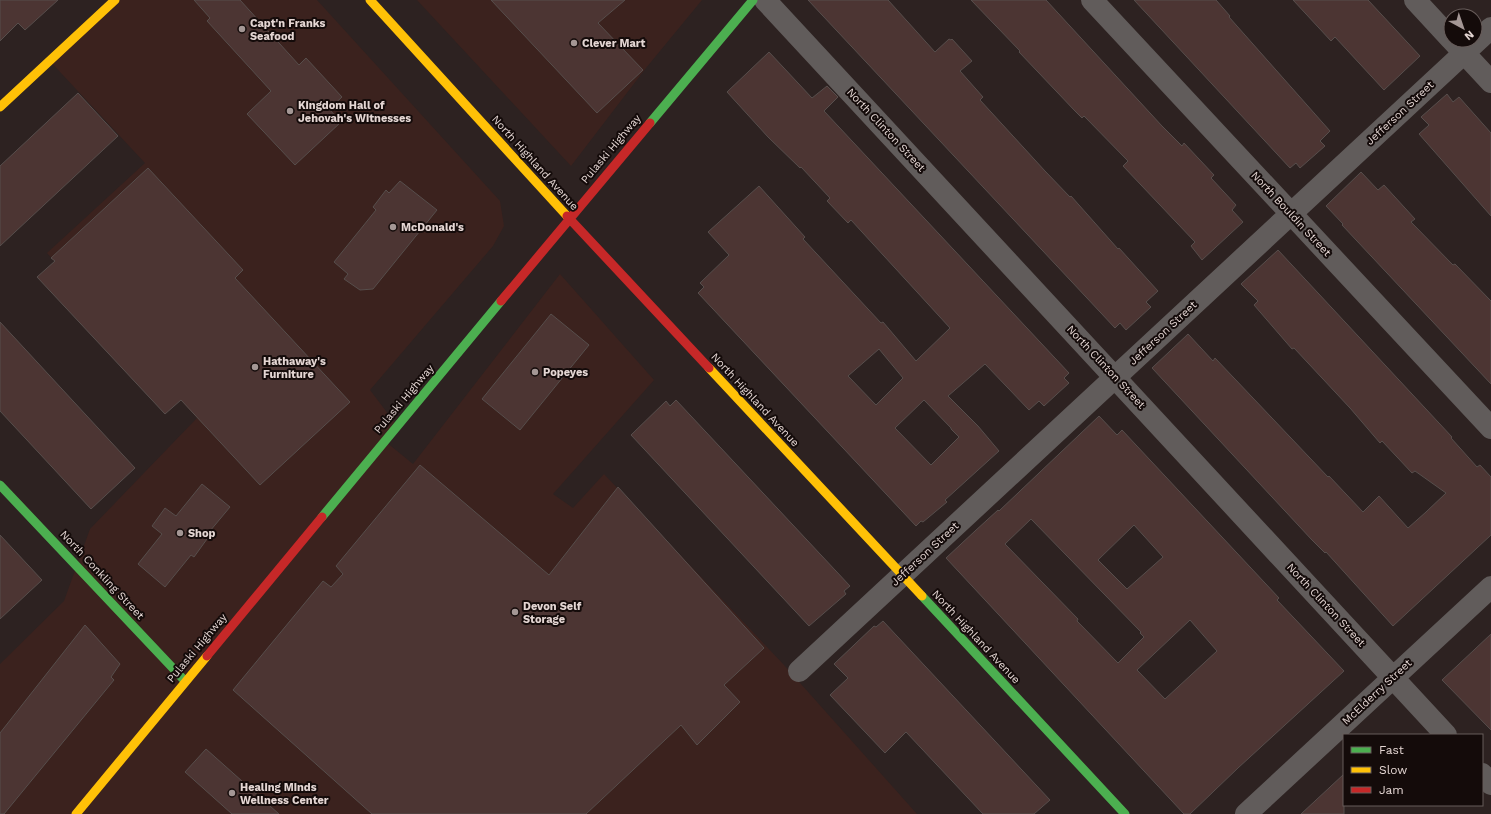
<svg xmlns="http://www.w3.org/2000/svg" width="1491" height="814" viewBox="0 0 1491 814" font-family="'Work Sans',sans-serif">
	<rect width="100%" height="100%" fill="#2d2221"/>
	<path fill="#3b221e" d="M109 0H317L500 201 504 226 493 246 370 390 398 427 386 442 413 464 560 274 654 380 553 494 573 508 604 474 784 665 917 814H0V664L64 601 90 529 197 418 47 253 145 163 47 58Z
		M417 0H702L646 68 571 166Z"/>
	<path fill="#4c3533" stroke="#574e4c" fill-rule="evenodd" d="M0 0H58L25 30 18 23 0 41Z
		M194 0H240L299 65 306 58 342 97 329 109 341 122 295 165 247 114 271 91 207 21 210 18Z
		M491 0H625L598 23 643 70 597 113Z
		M808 0H888L935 52 949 39 951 40 952 39 972 61 960 71 983 97 980 100 1045 171 1070 197 1071 196 1118 249 1119 248 1158 291 1146 302 1151 307 1126 330 1120 323 1115 328Z
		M971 0H1046L1162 126 1182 146 1184 143 1214 175 1211 178 1236 205 1232 210 1243 222 1202 260 1191 246 1195 242 1123 166 1128 161 1084 116 1082 118 1075 111 1019 52 1020 51Z
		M1134 0H1216L1230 16 1229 17 1330 131 1320 141 1325 146 1300 168 1296 163 1290 168Z
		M1293 0H1368L1420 56 1384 90 1335 37 1331 41Z
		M769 52 812 98 827 86 838 97 824 111 1069 373 1064 378 1069 383 1044 406 1039 401 1029 410 985 364 948 396 978 426 999 451 945 500 947 502 923 522 921 521 916 526 698 293 704 287 700 283 729 255 708 232 759 186 805 237 803 239 881 323 883 322 916 361 950 328 851 220 848 223 827 201 830 198 801 167 800 168 768 137 727 92ZM879 349 903 378 876 405 848 376ZM924 400 951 428V429L959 437 931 465 895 428Z
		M78 93 118 136 0 246V166Z
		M1447 94 1453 102 1459 97 1491 133V216L1419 134 1429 125 1421 117Z
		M148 168 243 270 235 278 350 402 260 485 181 400 165 414 37 277 55 261 51 258Z
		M1361 172 1378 190 1384 185 1415 219 1411 222 1453 265 1455 264 1491 301V384L1342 225 1343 224 1326 206Z
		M400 181 437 210 373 289 360 290 344 279 348 274 334 262 376 210 373 207 386 190 389 193Z
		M1278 250 1452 437 1451 438 1477 467 1480 465 1491 477V535L1393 626 1326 552 1325 553 1312 540 1152 368 1188 334 1213 361 1215 358 1328 477 1329 476 1363 512 1379 496 1408 528 1426 512 1446 493 1415 471 1412 473 1382 441 1380 443 1350 408 1294 348 1292 349 1254 305 1258 301 1241 284Z
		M551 314 589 345 520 430 482 399Z
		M0 322 135 468 91 509 0 411Z
		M676 400 850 586 844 591 846 594 809 626 631 435 666 401 670 406Z
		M1099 416 1117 435 1122 430 1279 598 1277 600 1344 671 1238 768 1190 814H1184L946 558 975 531 998 510 999 511ZM1031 519 1141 632 1140 633 1144 637 1118 663 1077 621 1078 619 1005 544ZM1134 525 1163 557 1127 589 1098 560ZM1190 620 1217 651 1165 699 1137 670Z
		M420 465 549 575 618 487 764 648 724 685 740 702 697 745 681 725 586 814H372L233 690 323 581 331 587 343 574 336 566Z
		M202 484 230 507 205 537 207 539 194 557 191 555 165 587 138 564 162 534 152 526 165 508 176 516Z
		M0 535 42 580 0 619Z
		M883 621 1050 800 1034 814H983L906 732 885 753 830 695 848 678 834 664 874 626 876 627Z
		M85 625 120 664 111 677 114 680 4 814H0V733Z
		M1491 634V730L1442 680Z
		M206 749 279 814H232L185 772Z
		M1344 774V814H1301Z"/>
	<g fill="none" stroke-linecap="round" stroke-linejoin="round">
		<path stroke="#615c5b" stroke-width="22" d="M765 0 1446 735
			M1092 0 1491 428
			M1415 0 1451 39
			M1452 40 1491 82
			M799 671 1491 28
			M1482 774 1491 784
			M1246 814 1491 587"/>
		<path stroke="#4caf50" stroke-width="9" d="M650 123 753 0
			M0 485 185 681
			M322 517 501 301
			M922 596 1125 814"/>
		<path stroke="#ffc107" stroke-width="9" d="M370 0 567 216
			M0 107 115 0
			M709 368 922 596
			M76 814 207 656"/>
		<path stroke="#c62828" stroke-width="9" d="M567 216 709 368
			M501 301 650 123
			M207 656 322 517"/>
	</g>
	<g fill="#a49795" stroke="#140b0a" stroke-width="1.5">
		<circle cx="242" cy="29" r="4"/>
		<circle cx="574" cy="43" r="4"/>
		<circle cx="290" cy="111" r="4"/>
		<circle cx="393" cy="227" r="4"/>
		<circle cx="255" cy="367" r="4"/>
		<circle cx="535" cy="372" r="4"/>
		<circle cx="180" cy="533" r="4"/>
		<circle cx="515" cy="612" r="4"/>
		<circle cx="232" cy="793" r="4"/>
	</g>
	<g text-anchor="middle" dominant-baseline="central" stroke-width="4" stroke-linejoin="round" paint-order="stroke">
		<g font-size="11" font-weight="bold" fill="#e4d6d3" stroke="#140b0a" text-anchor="start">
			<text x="250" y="23">Capt'n Franks<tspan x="250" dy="13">Seafood</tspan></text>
			<text x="582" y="43">Clever Mart</text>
			<text x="298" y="105">Kingdom Hall of<tspan x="298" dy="13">Jehovah's Witnesses</tspan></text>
			<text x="401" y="227">McDonald's</text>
			<text x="263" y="361">Hathaway's<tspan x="263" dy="13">Furniture</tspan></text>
			<text x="543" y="372">Popeyes</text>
			<text x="188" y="533">Shop</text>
			<text x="523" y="606">Devon Self<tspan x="523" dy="13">Storage</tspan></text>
			<text x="240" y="787">Healing Minds<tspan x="240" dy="13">Wellness Center</tspan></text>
		</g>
		<g font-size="11" fill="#e4d6d3" stroke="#140b0a">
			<text transform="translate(1400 113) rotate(-43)">Jefferson Street</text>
			<text transform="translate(886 130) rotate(47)">North Clinton Street</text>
			<text transform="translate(611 149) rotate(-50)">Pulaski Highway</text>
			<text transform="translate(535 163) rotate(48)">North Highland Avenue</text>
			<text transform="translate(1291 214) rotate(47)">North Bouldin Street</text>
			<text transform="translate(1163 333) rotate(-43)">Jefferson Street</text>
			<text transform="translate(1106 367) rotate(47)">North Clinton Street</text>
			<text transform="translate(404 399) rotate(-50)">Pulaski Highway</text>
			<text transform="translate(755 400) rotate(47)">North Highland Avenue</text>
			<text transform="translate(925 554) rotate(-43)">Jefferson Street</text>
			<text transform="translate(102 575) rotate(47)">North Conkling Street</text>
			<text transform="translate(1326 605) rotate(47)">North Clinton Street</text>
			<text transform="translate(976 637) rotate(47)">North Highland Avenue</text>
			<text transform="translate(197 648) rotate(-50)">Pulaski Highway</text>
			<text transform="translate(1377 692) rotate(-43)">McElderry Street</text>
		</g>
	</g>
	<rect x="1343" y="734" width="140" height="72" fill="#140b0a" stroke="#675c5a"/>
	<rect x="1351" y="747" width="20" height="6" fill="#4caf50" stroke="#675c5a"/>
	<text x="1379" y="754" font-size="12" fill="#e4d6d3">Fast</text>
	<rect x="1351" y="767" width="20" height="6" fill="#ffc107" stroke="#675c5a"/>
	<text x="1379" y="774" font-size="12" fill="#e4d6d3">Slow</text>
	<rect x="1351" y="787" width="20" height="6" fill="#c62828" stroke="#675c5a"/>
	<text x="1379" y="794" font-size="12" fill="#e4d6d3">Jam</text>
	<g transform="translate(1463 28) rotate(140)"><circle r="19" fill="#140b0a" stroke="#675c5a"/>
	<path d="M0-3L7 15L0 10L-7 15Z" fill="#a49795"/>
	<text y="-6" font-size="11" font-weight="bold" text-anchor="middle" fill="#e4d6d3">N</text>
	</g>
</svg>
